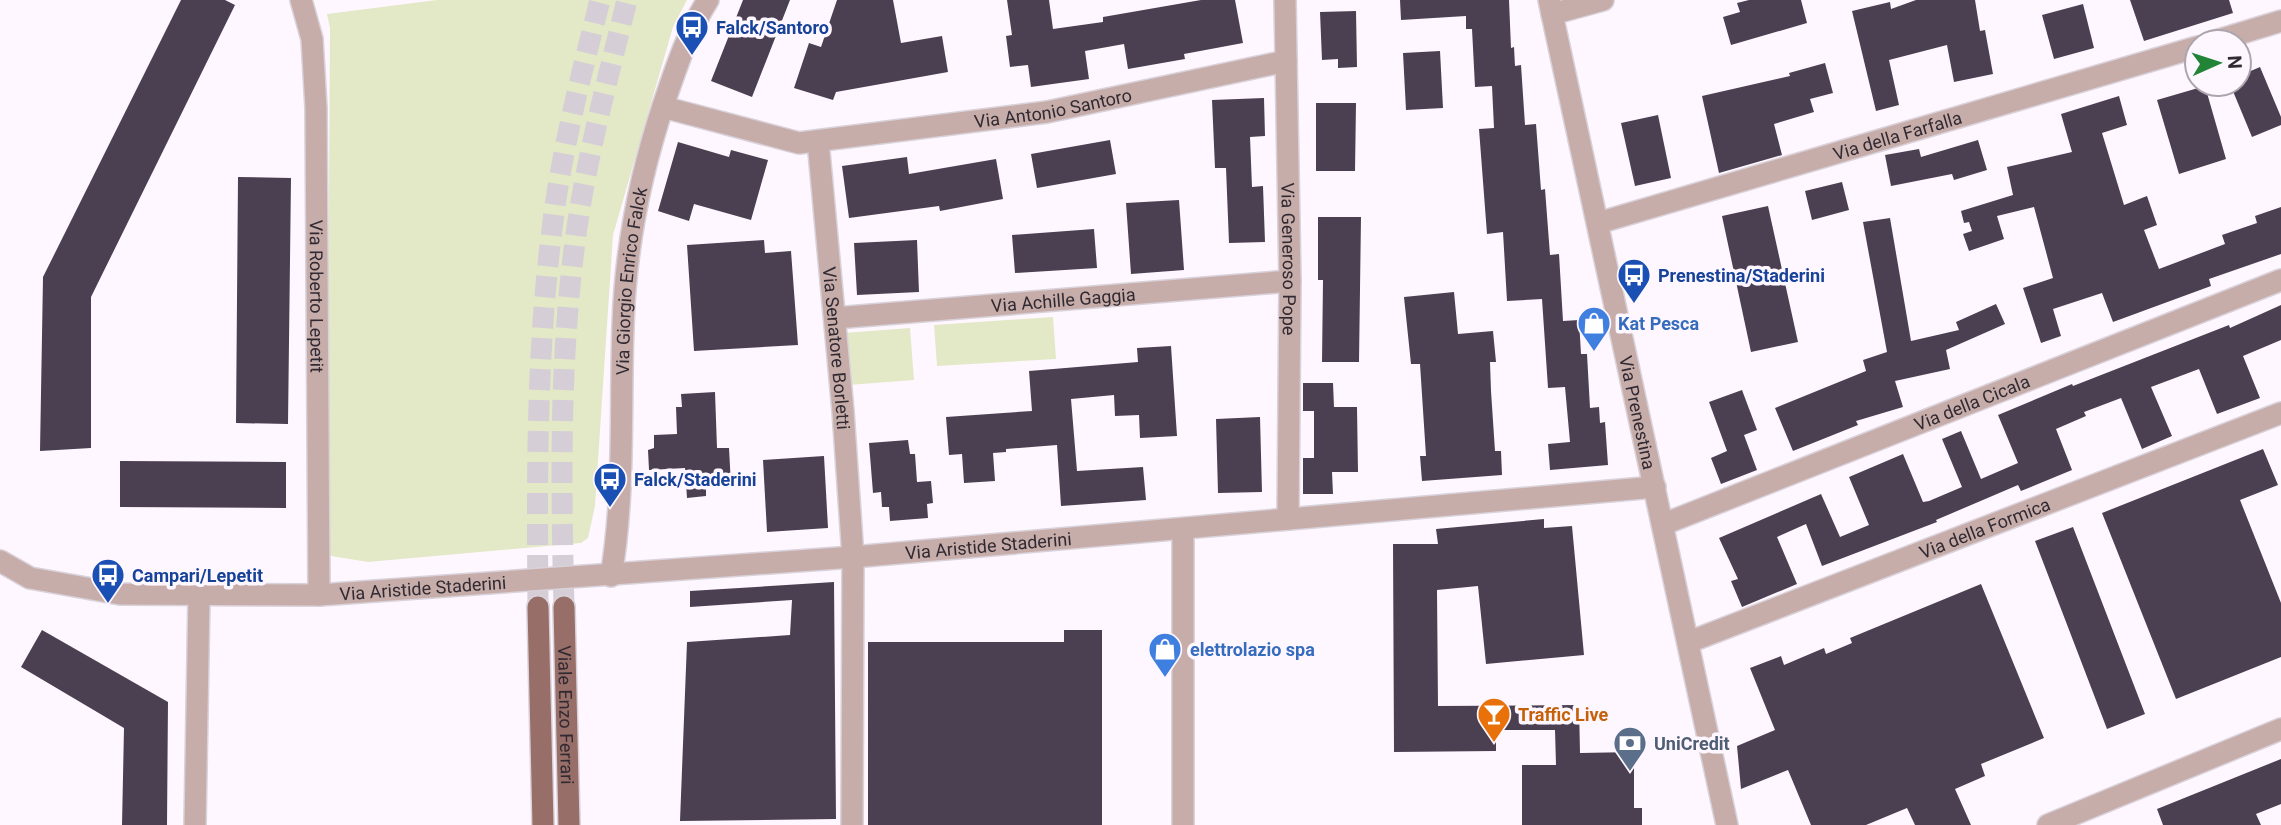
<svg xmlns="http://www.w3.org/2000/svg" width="2281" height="825" viewBox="0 0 2281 825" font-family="Roboto,sans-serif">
	<rect width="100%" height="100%" fill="#fff7ff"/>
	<path fill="#e3e8c7" d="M437 0H687L673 27 613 235 595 506 588 538 581 543 368 562 331 556 327 549 330 28 327 14Z
		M1053 317 1056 359 937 366 934 325Z
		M910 328 914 380 848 385 844 333Z"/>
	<path fill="#4b4052" d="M181 0H225L235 5 91 297V448L40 451 43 277Z
		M743 0H790L752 97 711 81Z
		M837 0H893L901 43 942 36 948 72 836 92 833 100 794 88 809 43 821 47Z
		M1007 0H1049L1053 29 1103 22V17L1201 0H1235L1243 43 1184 54 1185 59 1128 69 1124 44 1085 51 1089 79 1031 87 1028 65 1010 67 1006 36 1012 35Z
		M1400 0H1509L1511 48 1514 47 1515 66 1521 65 1525 125 1536 124 1541 190 1545 189 1550 255 1559 254 1563 321 1579 320 1581 354H1587L1590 408 1599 407 1600 423 1605 422 1608 465 1550 470 1548 444 1570 442 1565 387 1548 388 1542 299 1507 301 1503 232 1487 234 1479 129 1494 128 1492 86 1475 87 1472 29H1466V16L1401 20Z
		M1749 0H1801L1807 23 1731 45 1723 17 1740 12 1737 3Z
		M1916 0H1975L1980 31 1985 30 1993 74 1954 82 1947 45 1889 60 1899 105 1876 111 1852 11 1890 2 1891 9Z
		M2130 0H2229L2233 13 2144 41Z
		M2083 4 2094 48 2054 59 2042 15Z
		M1356 11 1357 67 1338 68V59L1322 60 1320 12Z
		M1440 51 1443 108 1406 110 1403 53Z
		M1825 63 1833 93 1810 99 1814 112 1774 124 1782 155 1719 173 1702 96 1790 76 1789 73Z
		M2260 67 2281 117V125L2252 137 2230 84H2239V76Z
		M2205 86 2226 159 2179 174 2157 100Z
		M2119 96 2127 125 2102 133 2124 205 2147 196 2157 225 2144 230 2159 269 2225 244 2222 235 2257 223 2255 216 2281 207V254L2209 279 2211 286 2113 322 2102 293 2053 309 2061 336 2041 343 2023 288 2053 278 2034 207 1997 216 2004 239 1969 251 1963 234 1972 231 1969 222 1964 223 1961 211 2013 195 2007 167 2072 152 2061 114Z
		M1264 98 1265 136 1250 137 1252 187 1263 186 1265 242 1229 243 1226 168H1215L1212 100Z
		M1316 103H1356L1355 171H1316Z
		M1658 115 1671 178 1635 186 1621 123Z
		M1110 140 1116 174 1037 188 1031 154Z
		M1978 140 1987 170 1954 180 1952 174 1891 186 1885 155 1919 149 1921 157Z
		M678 142 729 157 731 150 768 160 751 220 694 204 689 221 658 211Z
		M907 157 909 174 996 159 1003 199 940 211 939 206 849 218 842 166Z
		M238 177 291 178 288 424 236 423Z
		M1842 182 1849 210 1812 220 1805 191Z
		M1179 200 1184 270 1131 274 1126 203Z
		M1768 206 1798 342 1751 352 1722 216Z
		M1318 217H1361L1359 362H1322L1323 280H1318Z
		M1890 218 1911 341 1959 330 1956 322 1996 304 2005 324 1946 350 1950 369 1895 381 1903 407 1856 421 1858 425 1793 451 1775 408 1866 371 1863 360 1887 352 1863 222Z
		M1094 229 1097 268 1015 273 1012 235Z
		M764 240 765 253 791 251 798 345 694 351 687 245Z
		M917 240 919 292 857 295 854 243Z
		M1454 292 1458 334 1493 331 1496 362H1490L1491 391 1495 451H1501L1502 475 1422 481 1420 456H1426L1420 364H1411L1404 297Z
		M2281 305V340L2243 356 2260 398 2217 414 2199 369 2151 387 2172 436 2142 449 2121 398 2084 412 2086 416 2056 429 2072 470 2021 491 2018 485 1936 520 1937 522 1822 566 1806 524 1777 537 1797 584 1742 607 1731 581 1738 579 1719 538 1821 494 1840 537 1869 525 1849 477 1903 454 1923 502 1929 501 1962 487 1942 439 1961 431 1981 479 2018 463 1998 415 2072 384 2073 386 2229 325 2230 328Z
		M1171 346 1177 436 1140 438 1139 415 1115 416 1114 395 1071 399 1077 471 1143 467 1146 500 1061 506 1057 445 1006 449V452L993 453 995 481 964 483 962 454 949 455 946 417 1032 411 1029 371 1138 362 1137 348Z
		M1303 383H1333L1334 407H1357L1358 472H1332L1333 494H1303V458H1314V411H1303Z
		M1742 390 1757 430 1744 435 1757 470 1721 484 1711 458 1727 451 1709 402Z
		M715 392 717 448H729L731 485 706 486V496L687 498 685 468 649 470 648 450 654 448V435L677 434 676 407H682L681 394Z
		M1260 417 1262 492 1218 493 1216 419Z
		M908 440 910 454H915L917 482 931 481 933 503 927 504 928 518 890 521 889 507H882L881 492 873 493 869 443Z
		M2263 449 2278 485 2240 500 2281 603V657L2176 699 2102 513Z
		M824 456 828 528 767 532 763 460Z
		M120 461 286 462V508L120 507Z
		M1544 519V528L1572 526 1584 655 1486 664 1478 586 1437 590 1438 706 1579 705 1580 753 1634 752V808H1642V825H1522V765H1556L1555 730H1496V751L1394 752 1393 544H1438L1436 529Z
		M2073 527 2145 714 2107 729 2035 541Z
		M834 582 836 819 680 821 687 642 790 635 792 600 690 607V591Z
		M1981 584 2044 738 1981 764 1985 776 1955 789 1971 825H1915L1907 808 1866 825H1811L1788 770 1741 789 1737 746 1775 730 1750 668 1781 656 1784 665 1824 648 1826 654 1852 643 1850 638Z
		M42 630 168 702 167 825H122L124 728 21 667Z
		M1064 630H1102V825H868V642H1064Z
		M2281 759V804L2256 814 2261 825H2163L2157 809Z"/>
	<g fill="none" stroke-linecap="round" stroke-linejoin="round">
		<path stroke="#d6ced6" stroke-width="21" stroke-dasharray="21 10" stroke-linecap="butt" d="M538 607C537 481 536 355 552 229 561 152 581 76 600 0
			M564 607C561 483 559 358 576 234 587 155 608 78 627 0"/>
		<defs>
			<g id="minor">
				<path id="s1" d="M301 0 312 39 316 108 319 595"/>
				<path id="s2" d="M1285 0 1290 281 1288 519"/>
				<path id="s3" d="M1549 0 1727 825"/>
				<path d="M1552 14 1603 0"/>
				<path d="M2212 42 2281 21"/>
				<path id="s4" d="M663 107 799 143 1047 112 1286 61"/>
				<path id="s5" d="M818 141 843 411 853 557 852 825"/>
				<path id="s6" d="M1598 223 2197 47"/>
				<path id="s7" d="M835 318 1290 281"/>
				<path id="s8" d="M1664 524 2281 280"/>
				<path d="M1183 530V825"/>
				<path id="s9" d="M0 561 30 578 120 594 319 595 853 557 1655 487"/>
				<path id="s10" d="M611 576C625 494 620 410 623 327 625 251 640 175 664 103 676 68 688 31 708 0"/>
				<path id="s11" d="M1689 642 2281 413"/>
				<path d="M195 825 199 596"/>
				<path d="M2048 825 2281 729"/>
			</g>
			<g id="major">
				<path d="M538 607 543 825"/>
				<path id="s12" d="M564 607 569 825"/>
			</g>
		</defs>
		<use href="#minor" stroke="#dad2da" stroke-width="24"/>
		<use href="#major" stroke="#dad2da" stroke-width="24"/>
		<use href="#minor" stroke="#c6adaa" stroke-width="21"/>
		<use href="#major" stroke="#976e68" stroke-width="21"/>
	</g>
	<defs>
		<symbol id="bus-pin" viewBox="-11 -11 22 30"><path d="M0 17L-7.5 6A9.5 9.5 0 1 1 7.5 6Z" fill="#1a4fb4" stroke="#fff7ff"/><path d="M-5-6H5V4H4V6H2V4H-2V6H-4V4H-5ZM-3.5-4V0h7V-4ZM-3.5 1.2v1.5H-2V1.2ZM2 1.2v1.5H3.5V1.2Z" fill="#fff"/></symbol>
		<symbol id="shop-pin" viewBox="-11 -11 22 30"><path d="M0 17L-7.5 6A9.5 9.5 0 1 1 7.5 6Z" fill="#3f7fe0" stroke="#fff7ff"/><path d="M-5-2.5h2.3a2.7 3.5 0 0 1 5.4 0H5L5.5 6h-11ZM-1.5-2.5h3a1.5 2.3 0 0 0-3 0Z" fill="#fff"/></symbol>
		<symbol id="bar-pin" viewBox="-11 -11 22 30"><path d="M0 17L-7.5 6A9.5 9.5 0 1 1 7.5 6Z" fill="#e8710a" stroke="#fff7ff"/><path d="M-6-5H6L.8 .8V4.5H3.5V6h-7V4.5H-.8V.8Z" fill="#fff"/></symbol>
		<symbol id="bank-pin" viewBox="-11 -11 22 30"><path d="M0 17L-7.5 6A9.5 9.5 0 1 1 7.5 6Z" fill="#5c6f8a" stroke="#fff7ff"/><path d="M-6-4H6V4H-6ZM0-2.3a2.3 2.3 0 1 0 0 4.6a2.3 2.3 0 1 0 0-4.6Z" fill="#fff"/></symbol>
	</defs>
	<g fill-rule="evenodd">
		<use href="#bus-pin" x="673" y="8" width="38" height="52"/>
		<use href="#bus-pin" x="1615" y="256" width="38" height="52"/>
		<use href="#shop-pin" x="1575" y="304" width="38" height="52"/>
		<use href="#bus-pin" x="591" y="460" width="38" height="52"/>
		<use href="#bus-pin" x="89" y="556" width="38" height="52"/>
		<use href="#shop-pin" x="1146" y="630" width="38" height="52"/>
		<use href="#bar-pin" x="1475" y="695" width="38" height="52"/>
		<use href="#bank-pin" x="1611" y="724" width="38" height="52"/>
	</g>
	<g text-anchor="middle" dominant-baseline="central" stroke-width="7" stroke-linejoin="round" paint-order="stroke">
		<g font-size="18" font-weight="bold" fill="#164399" stroke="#fff7ff" text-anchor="start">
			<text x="716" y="27">Falck/Santoro</text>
			<text x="1658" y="275">Prenestina/Staderini</text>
			<text x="634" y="479">Falck/Staderini</text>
			<text x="132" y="575">Campari/Lepetit</text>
		</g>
		<g font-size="18" fill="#322a32" stroke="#fff7ff">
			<text stroke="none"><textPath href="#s4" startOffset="397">Via Antonio Santoro</textPath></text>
			<text stroke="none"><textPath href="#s6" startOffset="312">Via della Farfalla</textPath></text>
			<text stroke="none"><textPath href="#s2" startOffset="259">Via Generoso Pope</textPath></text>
			<text stroke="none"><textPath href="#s10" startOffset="296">Via Giorgio Enrico Falck</textPath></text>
			<text stroke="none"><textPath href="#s1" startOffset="298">Via Roberto Lepetit</textPath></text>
			<text stroke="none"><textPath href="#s7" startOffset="229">Via Achille Gaggia</textPath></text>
			<text stroke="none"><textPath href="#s5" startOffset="208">Via Senatore Borletti</textPath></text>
			<text stroke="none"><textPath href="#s8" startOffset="331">Via della Cicala</textPath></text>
			<text stroke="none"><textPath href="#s3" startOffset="422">Via Prenestina</textPath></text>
			<text stroke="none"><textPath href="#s11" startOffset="317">Via della Formica</textPath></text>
			<text stroke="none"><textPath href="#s9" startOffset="996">Via Aristide Staderini</textPath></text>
			<text stroke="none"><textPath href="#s9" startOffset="429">Via Aristide Staderini</textPath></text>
			<text stroke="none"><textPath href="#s12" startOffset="108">Viale Enzo Ferrari</textPath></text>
		</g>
		<g font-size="18" font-weight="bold" fill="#366cbe" stroke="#fff7ff" text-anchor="start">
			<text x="1618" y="323">Kat Pesca</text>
			<text x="1190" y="649">elettrolazio spa</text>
		</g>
		<g font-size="18" font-weight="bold" fill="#c56008" stroke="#fff7ff" text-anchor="start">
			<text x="1518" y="714">Traffic Live</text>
		</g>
		<g font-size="18" font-weight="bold" fill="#4e5e75" stroke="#fff7ff" text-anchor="start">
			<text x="1654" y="743">UniCredit</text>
		</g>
	</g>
	<g transform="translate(2218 63) rotate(87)"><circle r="33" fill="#fff7ff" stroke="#ada5ad" stroke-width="2"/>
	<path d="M0-5L12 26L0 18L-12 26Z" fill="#218437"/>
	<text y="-10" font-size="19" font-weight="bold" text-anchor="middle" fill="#322a32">N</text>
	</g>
</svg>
